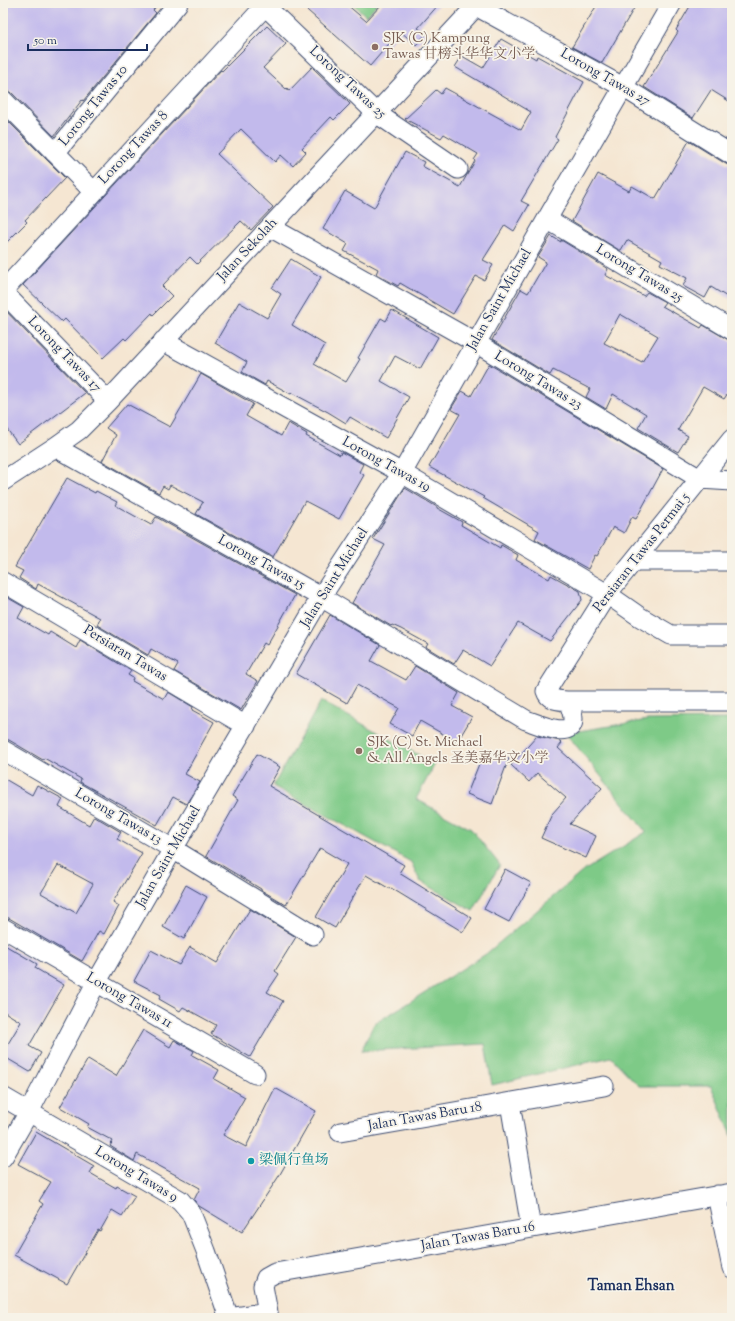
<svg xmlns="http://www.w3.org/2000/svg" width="735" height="1321" viewBox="0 0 735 1321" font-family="'Sorts Mill Goudy','Noto Serif SC',serif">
	<rect width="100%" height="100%" fill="#f7f3e8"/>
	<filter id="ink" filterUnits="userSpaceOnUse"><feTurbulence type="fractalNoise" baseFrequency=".025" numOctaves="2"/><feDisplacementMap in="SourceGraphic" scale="8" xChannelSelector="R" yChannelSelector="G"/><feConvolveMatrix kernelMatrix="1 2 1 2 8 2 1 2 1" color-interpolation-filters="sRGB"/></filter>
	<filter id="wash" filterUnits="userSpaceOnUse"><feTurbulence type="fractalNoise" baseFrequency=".012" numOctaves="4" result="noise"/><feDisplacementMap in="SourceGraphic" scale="16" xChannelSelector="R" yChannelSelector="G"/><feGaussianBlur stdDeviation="0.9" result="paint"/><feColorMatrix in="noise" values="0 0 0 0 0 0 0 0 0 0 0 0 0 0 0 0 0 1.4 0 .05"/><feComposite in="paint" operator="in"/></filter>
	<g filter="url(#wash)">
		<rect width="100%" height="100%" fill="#f5e6d2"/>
		<path fill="#7eca87" stroke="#4c7c72" d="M352 3H378L366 16Z
			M321 701 435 764 416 799 471 829 500 865 473 911 420 881 411 862 273 786Z
			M732 719V1136L711 1086H639L611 1057 492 1085 485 1044 361 1051 374 1024 486 954 582 872 646 832 566 733 648 720Z"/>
		<g id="blocks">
			<path fill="#c2baec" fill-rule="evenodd" d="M3 3H159L153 10 156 13 83 101 82 100 54 136 11 92 3 89Z
				M299 3H345L366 21 383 3H440L418 28 426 34 416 45 400 31 370 66Z
				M598 3H637L602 63 572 47Z
				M692 3H732V103L711 90 693 118 644 87 678 32 676 30Z
				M267 26 286 44 263 68 286 89 287 88 289 91 312 67 350 104 334 120 331 117 302 148 306 152 293 166 281 155 275 162 241 129 217 154 273 207 251 230 241 221 197 264 190 257 162 286 172 296 153 315 152 313 126 340 124 338 103 358 65 319 62 322 23 285 221 70 222 71Z
				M501 39 536 59 537 56 584 82 555 137 558 139 521 201 529 205 514 231 505 225 483 260 493 265 484 280 476 276 453 314 400 283 398 286 376 274 378 269 344 251 348 244 323 229 345 191 374 208 405 152 424 162 422 166 460 187 475 161 474 160 478 154 444 134 441 138 405 119 436 90 441 94 445 88 521 130 531 112 455 67 462 56 483 68Z
				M3 116 65 178 25 220 27 222 3 246Z
				M689 141 726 164 732 166V300L711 287 705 298 683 286 687 278 660 264 662 260 627 240 621 250H619L572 221 598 174 629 191 632 186 655 199Z
				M551 236 561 242V240L608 269 605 275 644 296 647 292 665 302 662 306 701 328 703 325 732 342V387L724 399 703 387 678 430 688 436 678 452 638 428 646 414 613 394 606 409 586 397 590 389 553 370 550 375 492 340 521 289 528 293 546 262 538 257ZM620 314 658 336 642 362 604 343Z
				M291 259 321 277 292 325 325 345 314 364 346 382 360 359 358 358 381 318 386 321 392 310 438 337 420 369 395 356 381 381 409 397 386 438 350 417 346 423 328 412 292 393 291 394 267 381 265 385 242 372 247 362 215 343 239 302 267 318 281 294 272 288Z
				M3 308 85 393 18 444 3 424Z
				M489 364 663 469 636 519 632 517 624 533 613 527 597 556 595 555 588 569 535 539 539 531 483 498 484 497 429 467 460 414 451 409 462 391 471 396Z
				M201 374 253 404 246 416 281 436 288 423 307 434 306 436 340 455 341 452 363 464 359 472 364 475 339 519 305 501 273 557 196 514 203 502 170 485 168 489 163 486 159 493 102 461 116 435 106 428 127 404 170 427Z
				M67 478 95 493 96 491 117 502 115 505 151 525 156 517 295 595 267 645 264 643 246 674 258 681 241 710 174 671 178 664 151 649 148 655 97 625 100 618 38 584 36 589 19 578 23 571 15 567Z
				M405 488 437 507V508L462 522 461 525 500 548 501 545 518 555 516 560 549 579 551 575 580 591 582 600 550 641 518 623 490 666 463 650 454 664 426 647 428 644 401 629 392 625 391 626 352 603 385 545 373 539Z
				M3 595 24 607 18 618 48 635 50 632 76 648 80 640 131 671 128 675 133 678 132 681 164 699 168 692 193 707 192 710 214 722 185 774 200 782 186 804 173 797 157 825 80 782 81 779 44 758 43 760 9 740 3 739Z
				M330 615 380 645 371 661 406 680 415 666 459 693 452 706 472 717 457 742 420 721 412 736 390 724 399 708 357 685 347 703 296 674Z
				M537 736 560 741 562 743 558 748 602 788 570 824 596 836 586 858 541 838 552 814 566 798 537 773 529 782 511 765Z
				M485 749 509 758 492 804 467 794Z
				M257 754 280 767 269 786 404 865 399 873 472 918 463 932 391 888 390 889 366 875 335 928 316 917 347 864 320 848 286 905 261 890V889L206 856 238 800 232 796Z
				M3 778 32 795 37 785 63 799 59 807 89 825 94 816 121 832 117 839 142 853 113 902 119 906 104 934 99 931 82 961 9 918 3 917ZM58 865 93 884 76 913 41 893Z
				M505 869 531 883 509 922 484 909Z
				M186 885 207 897 184 939 163 927Z
				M250 909 296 937 275 971 279 974 267 992 283 1001 250 1057 211 1034 216 1025 183 1007 180 1011 159 999 161 995 134 981 151 950 179 965 190 947 217 963Z
				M3 944 37 964 35 968 64 985 29 1046 41 1053 30 1072 3 1056V1052L21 1022 3 1011Z
				M143 1030 170 1047 174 1040 194 1051 192 1055 219 1070 214 1079 245 1097 223 1135 246 1147 275 1088 316 1111 279 1176 242 1232 199 1206 194 1200 200 1188 137 1154 134 1161 110 1146 113 1141 87 1127 89 1124 60 1107 88 1059 116 1076Z
				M36 1132 94 1166 90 1173 116 1188 117 1186 135 1196 122 1216 112 1210 100 1231 98 1230 67 1284 14 1255 43 1204 39 1201 51 1182 18 1164Z"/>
		</g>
	</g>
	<g filter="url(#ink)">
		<use href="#blocks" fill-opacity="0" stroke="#3c4a6f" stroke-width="1"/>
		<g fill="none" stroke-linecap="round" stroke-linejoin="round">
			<defs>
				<path id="minor" d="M262 3 376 113 458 169
					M476 6 623 87 732 155
					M3 100 94 192
					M55 153 178 3
					M547 219 732 330
					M270 227 476 343 700 479 732 481
					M3 291 265 6
					M3 292 108 401
					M163 341 402 473 607 594 640 617 671 635H732
					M55 447 321 597 526 720C536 723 573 741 573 719 573 713 570 706 568 701 559 700 549 701 546 691L607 594 732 439
					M3 481 55 447 79 430 108 401 479 3
					M634 561H732
					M3 582 246 726
					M568 701H732
					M3 750 173 849 313 935
					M3 928 255 1074
					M3 1097 180 1200 191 1213 206 1251 229 1318
					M510 1103 531 1228
					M340 1132 604 1086
					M3 1157 29 1112 96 983 173 849 321 597 402 473 547 219 672 3
					M717 1195 732 1268
					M229 1318 268 1312
					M269 1318 263 1286 266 1278 275 1273 732 1193"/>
			</defs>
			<use href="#minor" stroke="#3c4a6f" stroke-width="21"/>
			<use href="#minor" stroke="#fff" stroke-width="19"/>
		</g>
	</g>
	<g fill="#8d6e63" stroke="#f7f3e8" stroke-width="1.5">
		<circle cx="375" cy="47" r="4"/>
		<circle cx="359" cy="751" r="4"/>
	</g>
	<circle fill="#0f9aa8" stroke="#f7f3e8" stroke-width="1.5" cx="251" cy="1161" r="4"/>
	<g text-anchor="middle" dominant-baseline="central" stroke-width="3.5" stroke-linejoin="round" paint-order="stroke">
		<g font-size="14" fill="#785e54" stroke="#f7f3e8" text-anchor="start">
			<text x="383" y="39">SJK (C) Kampung<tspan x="383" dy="16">Tawas 甘榜斗华华文小学</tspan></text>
			<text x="367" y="743">SJK (C) St. Michael<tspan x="367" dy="16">&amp; All Angels 圣美嘉华文小学</tspan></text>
		</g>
		<g font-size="14" fill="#1b2f5e" stroke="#f7f3e8">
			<text transform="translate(605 78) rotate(30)">Lorong Tawas 27</text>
			<text transform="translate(347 83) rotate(43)">Lorong Tawas 25</text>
			<text transform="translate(94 106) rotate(-51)">Lorong Tawas 10</text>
			<text transform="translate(134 148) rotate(-47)">Lorong Tawas 8</text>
			<text transform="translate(248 250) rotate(-47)">Jalan Sekolah</text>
			<text transform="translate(639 274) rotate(31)">Lorong Tawas 25</text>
			<text transform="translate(500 300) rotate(-60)">Jalan Saint Michael</text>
			<text transform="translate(64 355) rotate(46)">Lorong Tawas 17</text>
			<text transform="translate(538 381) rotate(31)">Lorong Tawas 23</text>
			<text transform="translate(386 465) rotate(29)">Lorong Tawas 19</text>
			<text transform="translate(642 553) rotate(-52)">Persiaran Tawas Permai 5</text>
			<text transform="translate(261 563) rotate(29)">Lorong Tawas 15</text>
			<text transform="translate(335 578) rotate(-58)">Jalan Saint Michael</text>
			<text transform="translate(125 654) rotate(31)">Persiaran Tawas</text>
			<text transform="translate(118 817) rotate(30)">Lorong Tawas 13</text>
			<text transform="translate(169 857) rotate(-60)">Jalan Saint Michael</text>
			<text transform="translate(129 1001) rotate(30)">Lorong Tawas 11</text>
			<text transform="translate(425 1117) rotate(-10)">Jalan Tawas Baru 18</text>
			<text transform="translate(136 1175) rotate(31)">Lorong Tawas 9</text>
			<text transform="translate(478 1237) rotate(-10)">Jalan Tawas Baru 16</text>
		</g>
		<g font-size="14" fill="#0d838f" stroke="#f7f3e8" text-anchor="start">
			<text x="259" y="1161">梁佩行鱼场</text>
		</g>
		<g font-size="15" font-weight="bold" fill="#1b2f5e" stroke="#f7f3e8">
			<text x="631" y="1286">Taman Ehsan</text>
		</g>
	</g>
	<rect width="735" height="1321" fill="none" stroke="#f7f3e8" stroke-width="16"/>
	<path d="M28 44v6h119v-6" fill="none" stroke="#1b2f5e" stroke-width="2"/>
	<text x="34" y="44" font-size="12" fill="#1b2f5e" stroke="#f7f3e8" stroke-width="3" paint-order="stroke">50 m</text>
</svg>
